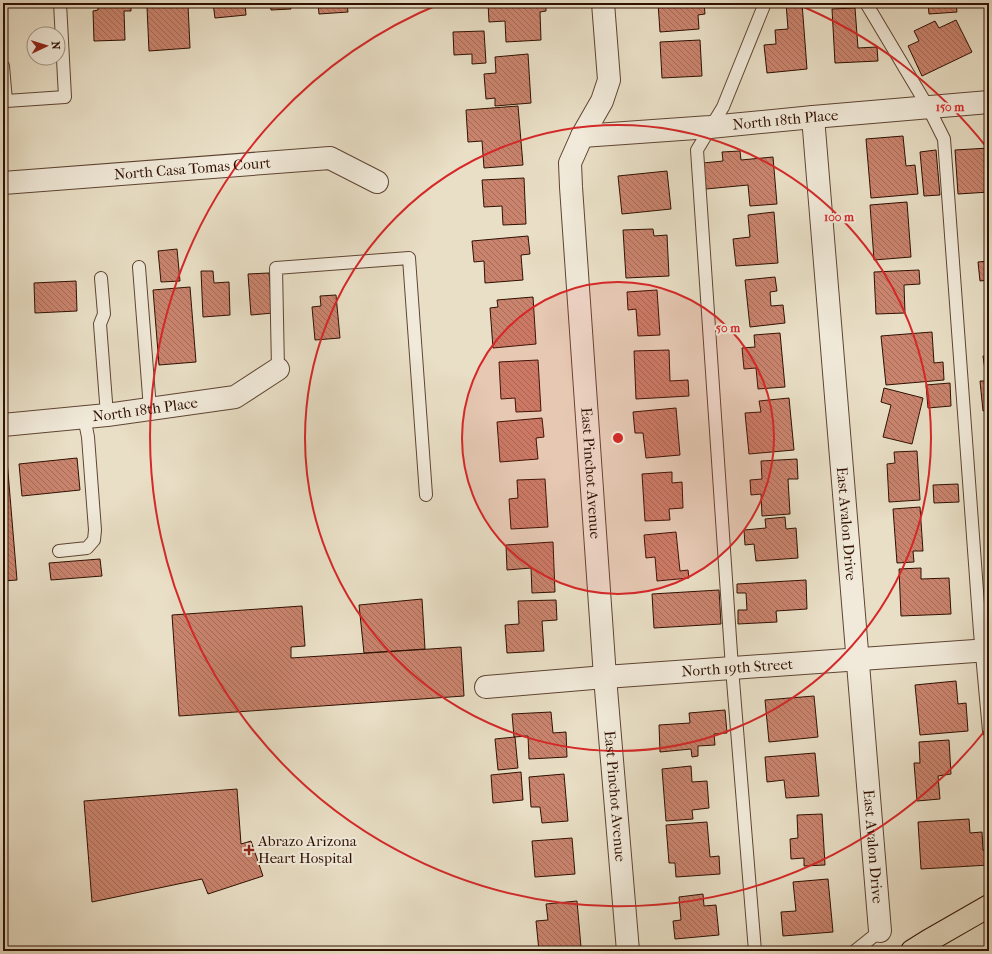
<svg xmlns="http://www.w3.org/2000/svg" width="992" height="954" viewBox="0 0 992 954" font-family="'IM FELL French Canon',serif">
	<defs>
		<pattern id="building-back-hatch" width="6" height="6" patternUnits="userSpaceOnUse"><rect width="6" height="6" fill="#ca846e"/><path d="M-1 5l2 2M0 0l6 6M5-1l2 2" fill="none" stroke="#a46b58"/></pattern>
	</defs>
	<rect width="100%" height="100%" fill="#e9dfc6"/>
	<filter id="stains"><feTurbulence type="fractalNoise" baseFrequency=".005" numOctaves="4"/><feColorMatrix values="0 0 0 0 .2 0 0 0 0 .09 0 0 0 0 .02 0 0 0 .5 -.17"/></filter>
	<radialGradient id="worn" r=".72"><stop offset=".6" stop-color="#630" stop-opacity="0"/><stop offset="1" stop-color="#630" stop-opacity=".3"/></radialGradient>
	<path fill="url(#building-back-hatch)" stroke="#2f1001" d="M98 3H131V11H124L125 40 94 41 93 11 98 10Z
		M213 3H245L246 15 215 18Z
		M270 3H290L291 9 271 10Z
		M318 3H347L348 12 319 14Z
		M488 3H546V11L540 12 541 40 506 42 505 21 489 22Z
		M658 3H704L705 14 698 15 699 29 660 32Z
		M786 3H802L807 69 767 73 764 45 776 44 775 30 788 29Z
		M928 3H956L957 12 929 14Z
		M188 5 190 48 149 51 147 7Z
		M855 8 858 48 877 47 878 61 835 63 832 9Z
		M956 20 972 52 922 76 908 46 919 41 914 31 935 21 939 28Z
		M484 31 486 63 472 64V54L454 55 453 32Z
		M700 40 702 76 662 78 660 42Z
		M528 54 531 103 495 106V98L486 99 484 74 496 73 495 57Z
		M518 106 523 165 484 168 482 141 468 142 466 110Z
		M903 136 906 166 915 165 918 194 871 198 866 139Z
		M989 148V192L958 194 955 150Z
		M936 150 940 195 924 196 920 152Z
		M740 151 741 160 773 157 777 204 750 206 748 185 706 189 703 163 723 161 722 152Z
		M667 171 671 209 622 214 618 176Z
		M524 178 526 224 503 225 502 206 484 207 482 180Z
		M907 202 911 257 874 260 870 205Z
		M774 212 778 263 736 266 733 239 750 237 748 215Z
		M653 229 654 236 667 235 669 276 626 278 623 230Z
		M528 236 530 254 521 255 523 280 485 283 484 261 474 262 472 241Z
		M177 249 180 281 161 282 158 251Z
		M989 261V280L980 281 978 262Z
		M919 270 920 284 904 285 905 313 876 314 874 272Z
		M201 271H213L214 283 229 282 230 315 203 317Z
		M269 273 273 313 251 315 248 274Z
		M775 277 777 291 770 292 771 306 783 305 785 323 750 327 745 280Z
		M76 281 77 311 35 313 34 283Z
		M190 287 196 362 159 365 153 290Z
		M657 290 660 335 638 336 636 309 628 310 627 292Z
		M336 295 340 338 315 340 312 307 321 306 320 296Z
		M533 297 536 344 493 348 490 308 498 307 497 300Z
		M932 332 934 363 943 362 944 380 886 385 881 336Z
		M780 333 785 387 758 389 756 368 744 369 742 348 755 347 754 335Z
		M669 350 670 381 688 380 689 396 636 399 634 351Z
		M983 356H989V370H985Z
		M538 360 541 411 516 412 515 398 501 399 499 362Z
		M980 381H989V410L983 411Z
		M950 383 951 406 928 408 926 385Z
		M884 388 923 398 912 444 883 437 891 405 881 402Z
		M789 398 794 450 749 454 745 413 761 412 759 401Z
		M676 408 680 455 646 458 643 433H635L633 412Z
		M542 418 544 437 536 438 538 459 500 462 497 422Z
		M3 448H6L17 580 3 581Z
		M917 451 920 500 889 502 887 464 895 463 894 452Z
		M77 458 80 490 22 496 19 464Z
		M797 459 798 479H788L790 514 762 516 761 494 751 495 750 480 762 479 761 461Z
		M672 472V483L682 482 683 508 669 509 670 520 645 521 642 474Z
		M545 479 548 527 511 529 509 499 518 498 517 480Z
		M958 484 959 502 934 503 933 485Z
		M920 507 923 551H913L914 562 897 563 893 509Z
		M785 517 786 529 796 528 798 558 756 561 754 544 745 545 744 530 766 528 765 519Z
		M676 532 680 571 688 570 689 578 657 581 655 557 646 558 644 535Z
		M553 542 555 592 532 593 531 568 507 570 506 545Z
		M100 559 102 576 51 580 49 563Z
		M921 568V579L949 578 951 614 901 616 899 569Z
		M806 580 807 609 776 611 777 622 738 624V610H747L746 593H737V584Z
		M719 590 721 624 654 628 652 594Z
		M422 599 425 649 364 653 359 605Z
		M556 600 557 620 542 621 544 651 507 653 505 625 519 624 518 601Z
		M302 606 305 646 291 647V658L461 647 464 696 179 716 172 615Z
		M956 681 958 704 966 703 968 731 920 735 915 685Z
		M814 696 818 737 769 742 765 700Z
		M725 710 727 733 714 734 715 745 698 746V756L692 757 691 749 660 752 659 725 690 723 689 713Z
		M551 712 553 733 566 732 567 757 529 759 528 736 514 737 512 714Z
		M515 737 518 768 498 770 495 739Z
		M949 740 951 774 938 776 940 799 917 801 914 763H920L919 742Z
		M815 753 819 796 786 798 784 780 767 782 765 757Z
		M691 766 692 782 707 781 709 808 692 810 693 819 666 821 662 769Z
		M521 772 523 800 493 803 491 775Z
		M564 774 568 821 542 823 540 807H531L529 777Z
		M237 789 241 844 251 841 263 876 208 894 202 879 92 902 84 801Z
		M822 814 825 865 804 866V858L791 859 790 839 798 838 797 815Z
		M969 819 970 833 982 832 983 850H989V865L921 869 918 822Z
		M707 822 710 857 719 856 720 874 676 877 675 863H669L666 825Z
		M572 838 575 874 535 877 532 841Z
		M828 879 833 932 783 936 781 912 796 911 793 882Z
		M703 894 704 906 716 905 719 935 675 939 673 921 681 920 679 897Z
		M577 901 581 947 539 951 536 921 548 920 546 904Z"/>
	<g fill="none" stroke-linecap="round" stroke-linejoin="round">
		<defs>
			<path id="service" d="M866 3 928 107 944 139 980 632 989 731
				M3 66 6 101 65 97 60 3
				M139 267 150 409
				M101 278 104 314 100 324 107 415
				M278 369 276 268 409 258 426 495
				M59 551 87 548 94 540 95 530 88 437 84 417
				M755 951 732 668 697 150 723 107 765 3
				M855 951 880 931"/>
			<g id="minor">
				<path id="s1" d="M603 3 609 80 602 101 582 136 570 163 571 187 605 677 628 951"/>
				<path id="s2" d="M813 117 880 931"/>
				<path id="s3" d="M582 136 710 127 813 117 989 102"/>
				<path id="s4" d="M3 183 330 158 377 182"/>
				<path id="s5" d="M3 425 107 415 235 397 278 369"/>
				<path id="s6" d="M486 687 605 677 989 650"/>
			</g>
			<path id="motorway" d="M912 951 928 941 989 906"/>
		</defs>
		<use href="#service" stroke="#5e4432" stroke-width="14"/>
		<use href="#minor" stroke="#5e4432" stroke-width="24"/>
		<use href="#motorway" stroke="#2f1001" stroke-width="24"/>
		<use href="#service" stroke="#f1eada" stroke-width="12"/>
		<use href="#minor" stroke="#f1eada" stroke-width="22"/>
		<use href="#motorway" stroke="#e9dfc6" stroke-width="22"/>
	</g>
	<circle cx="618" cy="438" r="156" fill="#d62828" fill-opacity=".12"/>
	<g fill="none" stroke="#d62828" stroke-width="2">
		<circle cx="618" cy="438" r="156"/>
		<circle cx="618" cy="438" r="313"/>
		<path d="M988 727A469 469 0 1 1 442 3M794 3A469 469 0 0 1 988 149"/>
	</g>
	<path fill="#8f2418" stroke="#f1eada" stroke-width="1.5" d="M247 844h4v4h4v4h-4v4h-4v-4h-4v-4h4z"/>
	<g text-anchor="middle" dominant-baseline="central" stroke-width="4" stroke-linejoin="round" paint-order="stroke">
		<g font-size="15" fill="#2f1001" stroke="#f1eada">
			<text stroke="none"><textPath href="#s3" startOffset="204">North 18th Place</textPath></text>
			<text stroke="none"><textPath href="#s4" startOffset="190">North Casa Tomas Court</textPath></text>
			<text stroke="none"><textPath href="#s5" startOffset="143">North 18th Place</textPath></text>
			<text stroke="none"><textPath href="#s1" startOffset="480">East Pinchot Avenue</textPath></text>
			<text stroke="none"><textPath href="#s2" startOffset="408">East Avalon Drive</textPath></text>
			<text stroke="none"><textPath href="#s6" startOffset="252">North 19th Street</textPath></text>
			<text stroke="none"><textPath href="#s1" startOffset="804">East Pinchot Avenue</textPath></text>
			<text stroke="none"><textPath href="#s2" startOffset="732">East Avalon Drive</textPath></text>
		</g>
		<g font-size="15" fill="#2f1001" stroke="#f1eada" text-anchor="start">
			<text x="258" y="841">Abrazo Arizona<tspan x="258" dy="17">Heart Hospital</tspan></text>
		</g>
	</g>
	<circle cx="618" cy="438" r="6" fill="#d62828" stroke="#f1eada" stroke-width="2"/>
	<g font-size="12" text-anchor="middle" font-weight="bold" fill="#d62828" stroke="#f1eada" stroke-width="4" stroke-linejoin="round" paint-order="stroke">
		<text x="950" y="111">150 m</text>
		<text x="839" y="221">100 m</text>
		<text x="728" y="332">50 m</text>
	</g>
	<rect width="992" height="954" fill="none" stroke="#e9dfc6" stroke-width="16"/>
	<rect x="4" y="4" width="984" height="946" fill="none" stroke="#2f1001" stroke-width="2"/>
	<rect x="8" y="8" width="976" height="938" fill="none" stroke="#2f1001"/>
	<g transform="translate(46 46) rotate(86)"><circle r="19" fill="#f1eada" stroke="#a39383"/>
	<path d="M0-3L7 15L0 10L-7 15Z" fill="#8f2418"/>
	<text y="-6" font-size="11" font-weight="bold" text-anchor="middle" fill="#2f1001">N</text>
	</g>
	<rect width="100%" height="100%" filter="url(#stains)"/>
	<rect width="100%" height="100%" fill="url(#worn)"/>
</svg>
